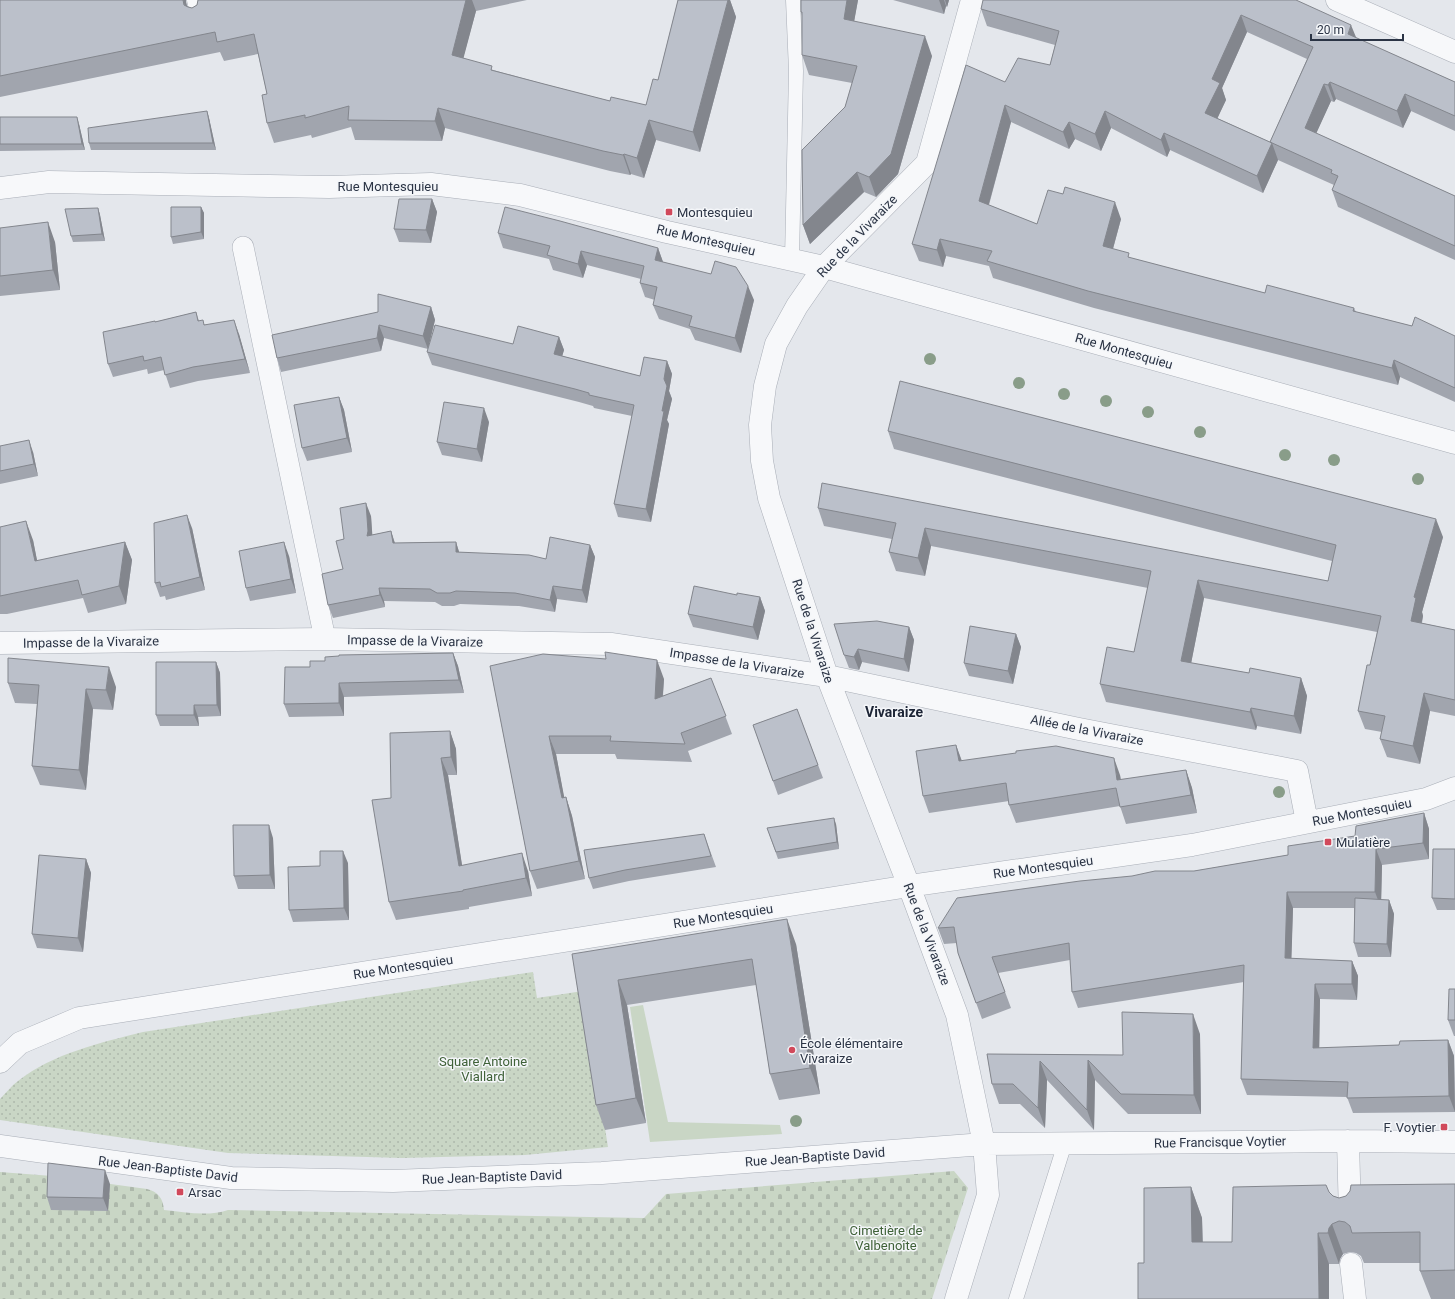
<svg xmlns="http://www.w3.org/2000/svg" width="1455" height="1299" viewBox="0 0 1455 1299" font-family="Roboto,sans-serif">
	<defs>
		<pattern id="cemetery-stones" width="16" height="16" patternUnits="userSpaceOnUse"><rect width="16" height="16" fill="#c9d6c5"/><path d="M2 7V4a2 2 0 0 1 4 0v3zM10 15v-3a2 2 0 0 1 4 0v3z" fill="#adb8ab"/></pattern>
		<pattern id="park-dots" width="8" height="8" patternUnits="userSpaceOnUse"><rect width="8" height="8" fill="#c9d6c5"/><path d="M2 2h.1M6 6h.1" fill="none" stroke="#adb8ab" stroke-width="1.8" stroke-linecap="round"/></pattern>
	</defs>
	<rect width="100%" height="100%" fill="#e4e7ec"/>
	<path fill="#c9d6c5" d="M643 1005 668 1122 780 1125 782 1134 650 1142 630 1007Z"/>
	<path fill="url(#cemetery-stones)" d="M954 1171 968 1188 932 1299H0V1172L52 1176 147 1189C158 1192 163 1198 164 1210 184 1212 208 1217 228 1210L644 1218 666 1194Z"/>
	<path fill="url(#park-dots)" d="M533 972 537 998 583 991 608 1147 525 1155 402 1158 228 1153 0 1120V1099C6 1093 11 1086 18 1081 54 1053 100 1043 143 1032Z"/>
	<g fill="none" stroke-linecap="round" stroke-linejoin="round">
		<defs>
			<path id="service" d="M194 0 198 19
				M792 259 796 71 793 0
				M1016 1299 1065 1143"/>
			<path id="pedestrian" d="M243 247 325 639"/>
			<path id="minor" d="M1337 0 1455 52
				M0 188 49 182 329 187 431 184 520 195 667 232 824 267 1455 443
				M0 643 325 639 611 644 827 676 1079 729 1297 771 1307 822
				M0 1062 20 1043 79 1018 909 886 1192 845 1426 799 1455 788
				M1348 1141 1350 1216
				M0 1146 231 1178 393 1181 602 1173 984 1144 1348 1141 1455 1142
				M1351 1264 1355 1299
				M956 1299 988 1195 984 1144 957 1015 909 886 827 676 769 498 762 461 760 425 765 386 776 344 797 306 824 267 927 163 972 0"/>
		</defs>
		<use href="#service" stroke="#a9aeb7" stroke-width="15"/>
		<use href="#pedestrian" stroke="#a9aeb7" stroke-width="22"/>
		<use href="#minor" stroke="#a9aeb7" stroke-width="23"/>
		<use href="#service" stroke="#f7f8fa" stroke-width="14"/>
		<use href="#pedestrian" stroke="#f7f8fa" stroke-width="21"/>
		<use href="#minor" stroke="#f7f8fa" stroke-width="22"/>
	</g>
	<g fill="#899d89">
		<circle cx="930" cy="359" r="6"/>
		<circle cx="1019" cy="383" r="6"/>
		<circle cx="1064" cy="394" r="6"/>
		<circle cx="1106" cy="401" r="6"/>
		<circle cx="1148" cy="412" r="6"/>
		<circle cx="1200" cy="432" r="6"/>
		<circle cx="1285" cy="455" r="6"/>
		<circle cx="1334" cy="460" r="6"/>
		<circle cx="1418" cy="479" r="6"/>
		<circle cx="1279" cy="792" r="6"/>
		<circle cx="796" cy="1121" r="6"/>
	</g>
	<path fill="#a1a5ae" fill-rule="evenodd" d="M0 0H186V2L187 6 192 8 197 5 198 0H527L476 11 463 58 493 70 544 84 610 101 646 105 658 80 678 0H730L736 17 700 152 656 140 644 178 631 174 630 175 610 171 445 128 442 141 355 140 351 127 312 138 311 135 274 143 267 123V94L258 54 224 61 220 52 0 97Z
		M801 0H858L854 21 932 56 898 174 876 197 864 192 810 244 803 225 845 107 852 83 809 75 802 55V16L801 12Z
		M893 0H949L947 7 946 6 944 14Z
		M1296 0 1356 38 1455 82V131L1411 111 1403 128 1336 99 1334 102 1331 101 1316 133 1455 196V260L1338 207 1332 190 1334 185 1278 160 1263 193 1170 150 1167 157 1111 128 1101 151 1075 139 1069 149 1011 122 989 205 1037 224 1121 219 1113 249 1131 258 1265 293 1354 308 1356 312 1412 326 1455 336V402L1400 377 1398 385 1094 308 993 278 989 266 946 256 943 267 919 261 912 244 1005 82 1050 65 1055 45 987 26 981 9ZM1247 32 1307 59 1270 142 1217 118 1226 100 1222 88Z
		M207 111 209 118 216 150H91L89 143Z
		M0 117 79 124 85 150 0 151Z
		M432 199 437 212 431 243 399 242 394 229Z
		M201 207 204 213V239L173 244 171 237Z
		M98 208 100 215 105 241 73 242 71 236Z
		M0 228 55 242 60 290 0 296Z
		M498 233 658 248 663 262 754 300 741 353 695 340 690 329 659 319 653 305 655 300 645 297 640 283 641 279 587 265 583 278 553 270 549 259 503 248Z
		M431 307 435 320 428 349 384 338 381 351 281 372 277 358Z
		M196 312 199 321 205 325 239 334 250 373 198 381 170 388 164 370 148 374 147 369 113 377 108 364 155 322Z
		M559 337 564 350 562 356 640 376 667 361 672 374 669 391 672 399 667 420 669 424 651 522 618 517 614 504 632 416 594 408 593 406 579 402 432 365 427 352 513 344Z
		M339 397 344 410 352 452 307 461 302 448Z
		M489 422 482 462 442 455 437 442Z
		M888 431 1443 537 1422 612 1423 616 1422 623 1455 630V716L1430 711 1420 764 1387 757 1380 739 1382 732 1365 729 1358 711 1370 665 1377 632 1204 598 1191 663 1249 673 1301 678 1307 696 1301 734 1257 726 1256 730 1106 702 1100 684 1134 652 1148 588 931 546 925 576 896 571 889 552 892 539 824 526 818 508 1328 581 1332 561 894 449Z
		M0 446 33 452 38 476 0 484Z
		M371 516 372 535 391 531 395 543 456 542 459 552 546 559 590 545 595 557 587 603 557 599 555 612 519 606 460 604 454 606H442L435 602 384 601 385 607 333 618 328 605 343 569 344 539Z
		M0 527 33 540 37 561 125 542 132 560 126 604 88 613 83 598 7 614H0Z
		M192 528 205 590 166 600 165 596 160 597 155 583Z
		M289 556 296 593 250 601 246 588Z
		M737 595 760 597 765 611 758 640 693 627 688 614Z
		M909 627 914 640 909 672 862 662 859 670 849 668 844 655Z
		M1016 634 1021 647 1013 684 969 676 964 663Z
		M453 653 458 666 464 693 344 697V716L289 717 284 704 310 667 325 661Z
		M216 662 220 673 221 716 198 717 199 726H160L156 715Z
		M490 666 664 679 663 696 711 678 732 734 688 751 692 762 617 759 615 754H556L564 798 566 797 572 816 585 879 537 889 530 871Z
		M8 683 116 687 113 710 93 709 86 790 40 785 32 766 37 704 15 703Z
		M797 709 823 778 778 795 753 725Z
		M450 731 456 749 457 775H448L462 866 528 871 532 896 469 907V909L396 920 389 902 391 798Z
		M956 745 962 761 1120 775 1121 780 1186 770 1192 788 1197 813 1126 824 1120 806 1016 823 1009 805V801L929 813 923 796Z
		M1424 813 1429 829V859L1382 865 1381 900H1389L1394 914 1391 957H1358L1354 943V908H1293L1291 959 1352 961 1358 976 1357 1000 1320 999 1319 1048 1399 1045 1448 1040 1454 1056 1455 1112 1353 1113 1347 1097 1247 1095 1241 1079 1244 982 1078 1008 1072 992 1070 960 998 973 1011 1008 982 1019 958 953 957 943 944 944 938 928 1194 871 1288 855 1355 836Z
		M836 824 839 849 778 859 767 828Z
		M704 834 716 867 629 881 593 889 589 878Z
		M273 838 275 889H238L234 876Z
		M1455 849V910H1437L1432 898Z
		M86 859 91 873 83 952 37 948 32 934Z
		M348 863 349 920 293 922 289 910 320 866Z
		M796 944 820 1094 779 1100 770 1074 756 985 627 1005 646 1123 605 1130 596 1105 572 954Z
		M1455 989V1036H1454L1448 1020Z
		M1200 1034 1201 1114H1128L1095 1080 1094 1130 1047 1080 1045 1128 1020 1104H999L992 1084 987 1054 1123 1055Z
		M110 1184 108 1211 51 1210 47 1197Z
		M1455 1184V1299H1431L1420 1271V1263H1364L1361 1256 1356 1253 1350 1252 1343 1254 1340 1259 1339 1264 1144 1263 1191 1187 1202 1218 1203 1242H1232L1329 1193 1333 1196 1339 1198Z"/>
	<path fill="#83868d" d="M183 0H186V2L191 24Z
		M466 0H472L476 11 459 75 452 55Z
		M728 0H730L736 17 700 152 693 132Z
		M847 0H858L851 39 844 19Z
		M939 0H944L946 6 944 14Z
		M945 0H949L947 7Z
		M1241 15 1247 32 1222 88 1226 100 1212 130 1205 113 1212 79Z
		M1351 25 1358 42 1348 34Z
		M925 36 932 56 898 174 876 197 869 177Z
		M1330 82 1336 99 1334 102 1328 85Z
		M1324 84 1331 101 1311 145 1305 128Z
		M1405 94 1411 111 1403 128 1397 111Z
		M1005 105 1011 122 985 218 979 201Z
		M438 108 445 128 442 141 435 121Z
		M207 111 209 118 216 150 213 143Z
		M1105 111 1111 128 1101 151 1095 134Z
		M77 117 79 124 85 150 82 144Z
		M649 120 656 140 644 178 637 158Z
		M1069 122 1075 139 1069 149 1063 132Z
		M1164 133 1170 150 1167 157 1161 140Z
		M1272 143 1278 160 1263 193 1257 176Z
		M624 154 631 174 630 175 623 155Z
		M857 172 864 192 810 244 803 225Z
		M432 199 437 212 431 243 426 230Z
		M1115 202 1121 219 1109 263 1103 246Z
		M201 207 204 213V239L201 232Z
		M98 208 100 215 105 241 102 234Z
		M48 222 55 242 60 290 53 270Z
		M940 239 946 256 943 267 937 250Z
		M658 248 663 262 655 260Z
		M581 251 587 265 583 278 578 264Z
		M748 286 754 300 741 353 735 338Z
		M431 307 435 320 428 349 423 336Z
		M234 320 239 334 250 373 245 359Z
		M379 325 384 338 381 351 377 338Z
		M559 337 564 350 559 367 554 354Z
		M1394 360 1400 377 1398 385 1392 368Z
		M667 361 672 374 669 391 672 399 667 420 669 424 651 522 646 509 662 411 664 379Z
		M339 397 344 410 352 452 347 438Z
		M484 408 489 422 482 462 477 449Z
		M29 440 33 452 38 476 34 464Z
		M366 503 371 516 373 544 367 536Z
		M187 515 192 528 205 590 200 577Z
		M1436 519 1443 537 1422 612 1423 616 1418 639 1411 621 1414 597Z
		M26 521 33 540 41 580 35 561Z
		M925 528 931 546 925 576 918 558Z
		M391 531 395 544 393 543Z
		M125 542 132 560 126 604 119 586Z
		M284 542 289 556 296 593 291 579Z
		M456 542 460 555 456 552Z
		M590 545 595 557 587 603 582 590Z
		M1198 580 1204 598 1188 679 1181 661Z
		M553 586 557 599 555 612 550 600Z
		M379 588 384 601 385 607 380 595Z
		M760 597 765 611 758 640 753 627Z
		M909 627 914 640 909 672 904 659Z
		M1016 634 1021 647 1013 684 1008 671Z
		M858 649 862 662 859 670 854 657Z
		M453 653 458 666 464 693 459 680Z
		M657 660 664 679 661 718 655 699Z
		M216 662 220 673 221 716 217 705Z
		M109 667 116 687 113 710 106 690Z
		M1301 678 1307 696 1301 734 1294 716Z
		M339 683 344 697V716L339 703Z
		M86 689 93 709 86 790 79 770Z
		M1424 693 1430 711 1420 764 1413 746Z
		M194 705 198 717 199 726 194 715Z
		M1251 708 1257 726 1256 730 1250 712Z
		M450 731 456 749 457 775 451 757Z
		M549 736 556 754 568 817 562 798Z
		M956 745 962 762 959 761Z
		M441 758 448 775 465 884 459 866Z
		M1114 758 1120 775 1123 798 1117 780Z
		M1186 770 1192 788 1197 813 1191 795Z
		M566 797 572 816 585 879 579 861Z
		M1424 813 1429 829V859L1423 843Z
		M834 818 836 824 839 849 837 842Z
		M269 825 273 838 275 889 270 875Z
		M1376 849 1382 865 1381 908 1375 892Z
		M343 851 348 863 349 920 344 908Z
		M522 853 528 871 532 896 526 878Z
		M86 859 91 873 83 952 78 938Z
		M1287 892 1293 908 1291 974 1285 958Z
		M1389 900 1394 914 1391 957 1387 944Z
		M787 919 796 944 820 1094 810 1068Z
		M1352 961 1358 976 1357 1000 1352 984Z
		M618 980 627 1005 646 1123 636 1098Z
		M1315 984 1320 999 1319 1064 1313 1048Z
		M1193 1014 1200 1034 1201 1114 1194 1095Z
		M1448 1040 1454 1056 1455 1112 1449 1096Z
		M1088 1060 1095 1080 1094 1130 1087 1110Z
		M1040 1061 1047 1080 1045 1128 1038 1108Z
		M105 1170 110 1184 108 1211 103 1198Z
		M1191 1187 1202 1218 1203 1272 1192 1242Z
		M1332 1224 1343 1254 1340 1259 1339 1264 1328 1233 1329 1228Z
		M1318 1233 1329 1264V1299H1319Z"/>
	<path fill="#bbc0ca" stroke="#83868d" d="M0 0H183L184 5 188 7 192 8 197 5 198 0H466L452 55 492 66 491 70 544 84 610 101 611 97 646 105 653 79 658 80 678 0H728L693 132 649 120 637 158 624 154 623 155 603 151 438 108 435 121 348 120 349 106 305 118V115L267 123 262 95 267 94 254 34 217 42 215 32 0 76Z
		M801 0H847L844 19 925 36 891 154 869 177 857 172 803 225 802 150 845 107 857 66 802 55V12H801Z
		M983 0H1296L1351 25 1348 34 1455 82V116L1405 94 1397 111 1330 82 1328 85 1324 84 1305 128 1455 196V246L1332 190 1338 176 1331 173 1332 170 1270 142 1313 47 1241 15 1212 79 1220 83 1205 113 1272 143 1257 176 1164 133 1161 140 1105 111 1095 134 1069 122 1063 132 1005 105 979 201 1037 224 1048 190 1063 194 1065 187 1115 202 1103 246 1129 253 1128 257 1265 293 1267 285 1354 308 1353 311 1412 326 1415 317 1455 336V388L1394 360 1392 368 1088 291 987 261 992 251 940 239 937 250 912 244 966 65 1005 82 1018 58 1050 65 1059 31 981 9Z
		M207 111 213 143H89L88 128Z
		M0 117H77L82 144H0Z
		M399 199H432L426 230 394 229Z
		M171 207H201V232L171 237Z
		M505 207 560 221 658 248 655 260 711 274 715 261 736 267 748 286 735 338 689 326 692 316 653 305 657 287 640 283 644 266 581 251 578 264 547 255 550 246 498 233Z
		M98 208 102 234 71 236 65 209Z
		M48 222 53 270 0 276V228Z
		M378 294 431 307 423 336 379 325 377 338 277 358 272 335 378 312Z
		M196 312 198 321 203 320 204 325 234 320 245 359 193 367 165 375 161 357 144 361 143 356 108 364 103 332 155 321V322Z
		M435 325 513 344 518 326 559 337 554 354 640 376 644 357 667 361 664 379 667 386 662 411H664L646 509 614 504 634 405 589 395V393L575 389 427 352Z
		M900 381 1436 519 1414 597 1416 598 1411 621 1455 630V700L1424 693 1413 746 1380 739 1385 716 1358 711 1367 665H1370L1381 616 1198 580 1181 661 1249 673 1250 668 1301 678 1294 716 1251 708 1250 712 1100 684 1107 647 1134 652 1151 571 925 528 918 558 889 552 896 523 818 508 822 483 1328 581 1336 545 888 431Z
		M339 397 347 438 302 448 294 405Z
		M444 402 484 408 477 449 437 442Z
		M29 440 34 464 0 471V446Z
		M366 503 368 531 367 536 391 531 393 543 456 542V552L529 555 546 559 550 537 590 545 582 590 553 586 550 600 515 593 456 591 450 593H437L430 589 379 588 380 595 328 605 322 574 343 569 336 541 344 539 340 508Z
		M187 515 200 577 161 587 160 582 155 583 154 523Z
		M26 521 35 561 125 542 119 586 82 595 78 580 0 596V527Z
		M284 542 291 579 246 588 239 551Z
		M694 586 737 595V593L760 597 753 627 688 614Z
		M877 621 909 627 904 659 858 649 854 657 844 655 834 624Z
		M970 626 1016 634 1008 671 964 663Z
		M605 652 657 660 655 699 711 678 726 716 681 733 685 744 610 741 611 736H549L562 798 566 797 579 861 530 871 490 666 543 654 606 659Z
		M453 653 459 680 339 683V703L284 704 285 667H310V661H325V657L339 656V655Z
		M8 658 109 667 106 690 86 689 79 770 32 766 39 685 8 683Z
		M156 662H216L217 705H194V715H156Z
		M797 709 818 765 773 781 753 725Z
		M450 731 451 757 441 758 459 866 522 853 526 878 463 890V891L389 902 372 800 391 798 390 733Z
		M956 745 959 761 1016 753V751L1056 746 1114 758 1117 780 1186 770 1191 795 1120 807 1116 788 1009 805 1006 783 923 796 916 751Z
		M1424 813 1423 843 1376 849 1375 892H1287L1285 958 1352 961V984H1315L1313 1048 1399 1045 1400 1041 1448 1040 1449 1096 1347 1098 1348 1082 1241 1079 1244 965 1072 992 1069 943 992 957 1005 992 976 1003 958 953 954 927 938 928 957 898 1080 881 1132 876 1155 871H1194L1288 855V846L1355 836 1356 826Z
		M834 818 837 842 776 852 767 828Z
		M233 825H269L270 875 234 876Z
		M704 834 711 856 625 870 589 878 584 850Z
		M1433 849H1455V899L1432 898Z
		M320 851H343L344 908 289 910 288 867 320 866Z
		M39 855 86 859 78 938 32 934Z
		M1355 898 1389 900 1387 944 1354 943Z
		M787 919 810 1068 770 1074 752 959 618 980 636 1098 596 1105 572 954Z
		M1449 989H1455V1020H1448Z
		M1122 1012 1193 1014 1194 1095 1121 1094 1088 1060 1087 1110 1040 1061 1038 1108 1013 1084H992L987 1054 1123 1055Z
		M48 1163 105 1170 103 1198 47 1197Z
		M1455 1184V1270L1420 1271V1232L1352 1233 1350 1226 1345 1222 1339 1221 1332 1224 1329 1228 1328 1233H1318L1319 1299H1138V1263H1144V1188L1191 1187 1192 1242H1232L1233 1187 1326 1185 1329 1192 1333 1196 1339 1198 1346 1196 1350 1191 1351 1185Z"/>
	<g fill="#d1495b" stroke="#f4f6f9" stroke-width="1.5">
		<rect x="665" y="208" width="8" height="8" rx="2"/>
		<rect x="1324" y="838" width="8" height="8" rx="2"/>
		<circle cx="792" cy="1050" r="4"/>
		<rect x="1440" y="1123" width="8" height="8" rx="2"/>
		<rect x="176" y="1188" width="8" height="8" rx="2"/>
	</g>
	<g text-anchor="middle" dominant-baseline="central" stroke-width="3" stroke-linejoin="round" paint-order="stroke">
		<g font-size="13" fill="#2b3445" stroke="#f4f6f9">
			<text x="388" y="186">Rue Montesquieu</text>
			<text transform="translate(857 236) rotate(-46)">Rue de la Vivaraize</text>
			<text transform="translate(706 240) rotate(13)">Rue Montesquieu</text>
			<text transform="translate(1124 351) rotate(16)">Rue Montesquieu</text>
			<text transform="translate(813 631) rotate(72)">Rue de la Vivaraize</text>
			<text transform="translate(415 641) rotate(1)">Impasse de la Vivaraize</text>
			<text transform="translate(91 642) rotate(-1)">Impasse de la Vivaraize</text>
			<text transform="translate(737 663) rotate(9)">Impasse de la Vivaraize</text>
			<text transform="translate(1087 730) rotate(11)">Allée de la Vivaraize</text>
			<text transform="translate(1362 812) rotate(-11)">Rue Montesquieu</text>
			<text transform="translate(1043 867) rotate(-8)">Rue Montesquieu</text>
			<text transform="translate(723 916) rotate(-9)">Rue Montesquieu</text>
			<text transform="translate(927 934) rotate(69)">Rue de la Vivaraize</text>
			<text transform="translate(403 967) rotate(-9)">Rue Montesquieu</text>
			<text transform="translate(1220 1142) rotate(-1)">Rue Francisque Voytier</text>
			<text transform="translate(815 1157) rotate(-4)">Rue Jean-Baptiste David</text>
			<text transform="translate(168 1169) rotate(7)">Rue Jean-Baptiste David</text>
			<text transform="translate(492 1177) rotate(-2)">Rue Jean-Baptiste David</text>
		</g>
		<g font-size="13" fill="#2b3445" stroke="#f4f6f9" text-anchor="start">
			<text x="677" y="212">Montesquieu</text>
			<text x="1336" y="842">Mulatière</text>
			<text x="800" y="1043">École élémentaire<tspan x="800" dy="15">Vivaraize</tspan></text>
			<text x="1436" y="1127" text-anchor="end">F. Voytier</text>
			<text x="188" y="1192">Arsac</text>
		</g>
		<g font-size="13" fill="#3f6138" stroke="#f4f6f9">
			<text x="483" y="1061">Square Antoine<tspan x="483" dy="15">Viallard</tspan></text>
			<text x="886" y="1230">Cimetière de<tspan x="886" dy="15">Valbenoîte</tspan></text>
		</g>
		<g font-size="14" font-weight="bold" fill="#1d2536" stroke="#f4f6f9">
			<text x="894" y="712">Vivaraize</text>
		</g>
	</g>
	<path d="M1311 34v6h92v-6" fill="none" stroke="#2b3445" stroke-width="2"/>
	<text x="1317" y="34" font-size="12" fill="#2b3445" stroke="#f4f6f9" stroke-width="3" paint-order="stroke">20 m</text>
</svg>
